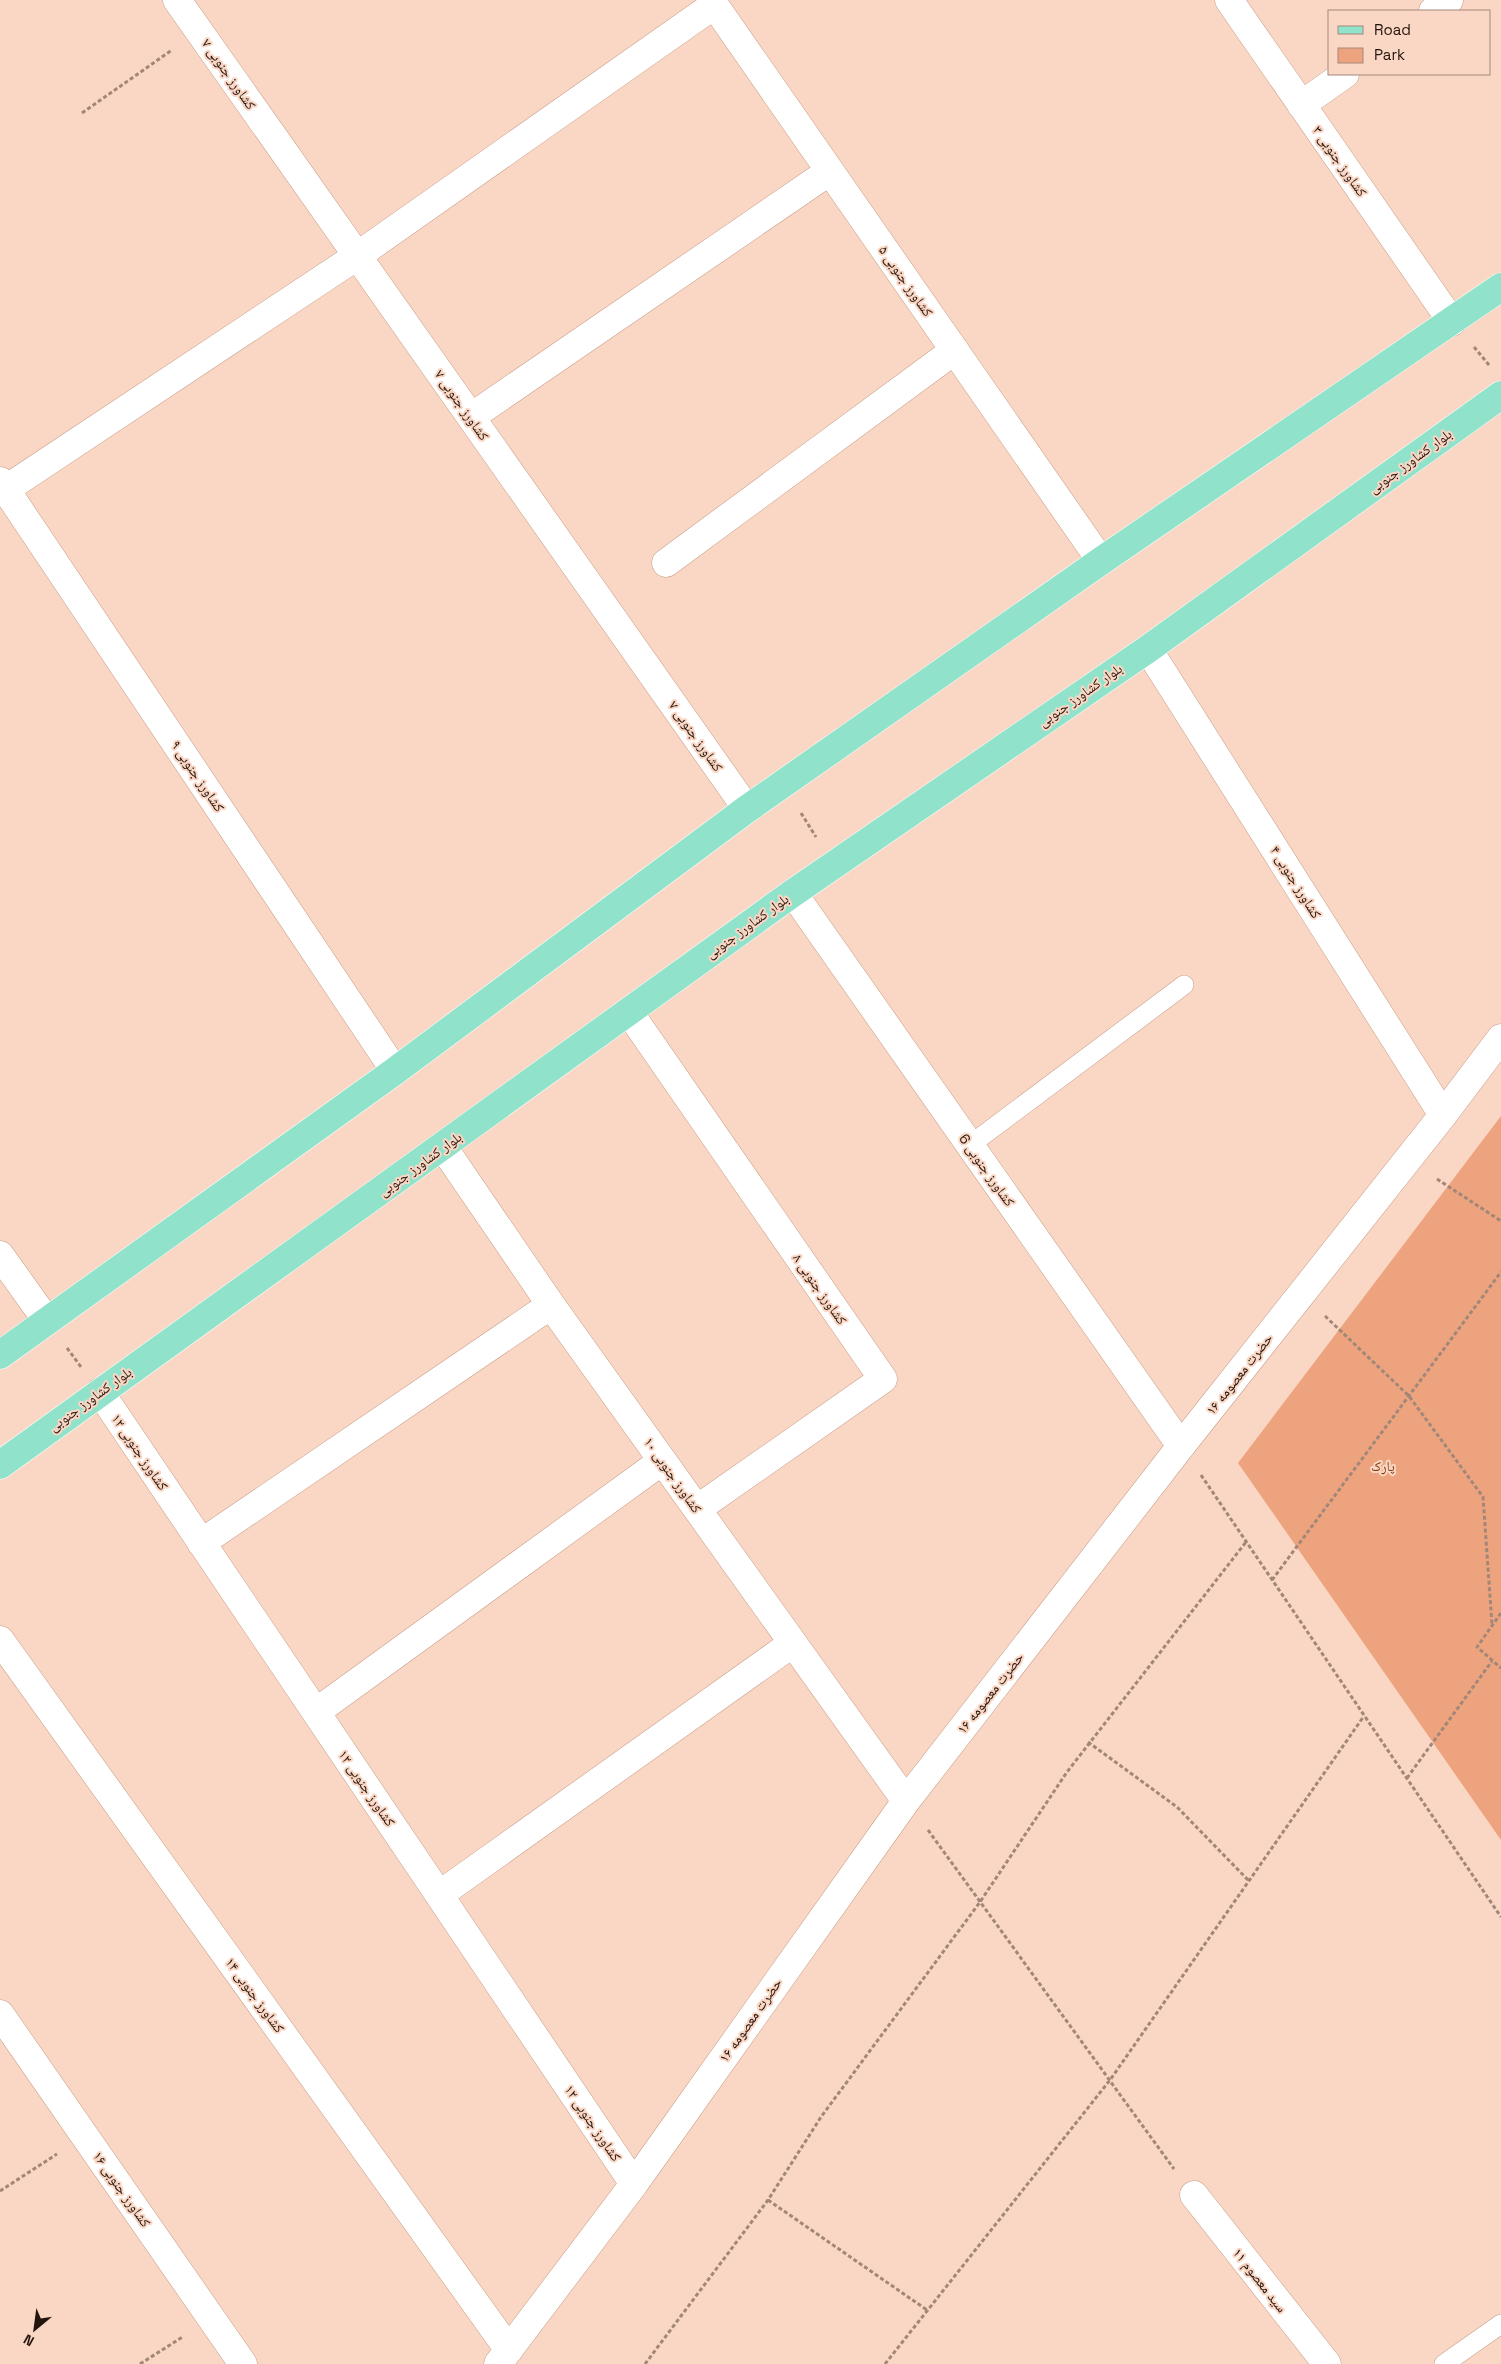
<svg xmlns="http://www.w3.org/2000/svg" width="1501" height="2364" viewBox="0 0 1501 2364" font-family="'Space Grotesk','Noto Naskh Arabic',sans-serif">
	<rect width="100%" height="100%" fill="#fad6c4"/>
	<path fill="#eda47e" d="M1501 1116V1840L1238 1463Z"/>
	<g fill="none" stroke-linecap="round" stroke-linejoin="round">
		<defs>
			<path id="lane" d="M970 1145 1184 985
				M1444 2364 1501 2324"/>
			<path id="street" d="M177 0 747 809
				M711 0 1101 561
				M1229 0 1452 322
				M1433 11 1449 0
				M1301 105 1345 74
				M471 417 830 171
				M0 481 395 1071
				M6 489 357 256 714 5
				M666 563 955 350
				M1148 649 1443 1115
				M793 893 1181 1446
				M629 1012 883 1379 697 1509
				M443 1147 551 1305 906 1801
				M0 1255 47 1321
				M100 1392 634 2184
				M201 1543 551 1305
				M0 1640 509 2350
				M316 1712 662 1461
				M439 1895 793 1643
				M0 2014 243 2364
				M1194 2195 1327 2364
				M498 2364 634 2184 906 1801 1181 1446 1443 1115 1501 1038"/>
			<path id="primary" d="M0 1355 395 1071 747 809 1101 561 1501 287
				M0 1465 793 893 1148 649 1501 395"/>
		</defs>
		<use href="#lane" stroke="#c89f89" stroke-width="20"/>
		<use href="#street" stroke="#c89f89" stroke-width="29"/>
		<use href="#primary" stroke="#fff" stroke-width="29"/>
		<path stroke="#a28779" stroke-width="3" stroke-dasharray="4 2.5" stroke-linecap="butt" d="M82 113 172 50
			M1474 347 1489 365
			M801 813 816 837
			M1437 1179 1501 1221
			M1325 1316 1409 1396 1483 1497 1492 1625
			M67 1348 81 1367
			M1201 1475 1501 1917
			M1272 1580 1501 1272
			M1501 1613 1477 1647 1501 1668
			M1088 1742 1177 1807 1249 1881
			M1407 1778 1492 1661
			M928 1830 1174 2169
			M0 2191 57 2154
			M768 2200 927 2310
			M140 2364 184 2336
			M645 2364 768 2200 821 2117 980 1902 1067 1772 1246 1542
			M885 2364 1110 2080 1364 1716"/>
		<use href="#lane" stroke="#fff" stroke-width="19"/>
		<use href="#street" stroke="#fff" stroke-width="28"/>
		<use href="#primary" stroke="#90e3ca" stroke-width="28"/>
	</g>
	<g text-anchor="middle" dominant-baseline="central" stroke-width="4" stroke-linejoin="round" paint-order="stroke">
		<g font-size="14" fill="#23140c" stroke="#fad6c4">
			<text transform="translate(229 74) rotate(55)">کشاورز جنوبی ۷</text>
			<text transform="translate(1340 161) rotate(55)">کشاورز جنوبی ۳</text>
			<text transform="translate(906 281) rotate(55)">کشاورز جنوبی ۵</text>
			<text transform="translate(462 405) rotate(55)">کشاورز جنوبی ۷</text>
			<text transform="translate(1410 461) rotate(-36)">بلوار کشاورز جنوبی</text>
			<text transform="translate(1080 695) rotate(-35)">بلوار کشاورز جنوبی</text>
			<text transform="translate(696 736) rotate(55)">کشاورز جنوبی ۷</text>
			<text transform="translate(198 776) rotate(56)">کشاورز جنوبی ۹</text>
			<text transform="translate(1296 882) rotate(58)">کشاورز جنوبی ۴</text>
			<text transform="translate(747 926) rotate(-36)">بلوار کشاورز جنوبی</text>
			<text transform="translate(420 1164) rotate(-36)">بلوار کشاورز جنوبی</text>
			<text transform="translate(987 1170) rotate(55)">کشاورز جنوبی 6</text>
			<text transform="translate(820 1289) rotate(55)">کشاورز جنوبی ۸</text>
			<text transform="translate(1239 1374) rotate(-52)">حضرت معصومه ۱۶</text>
			<text transform="translate(90 1399) rotate(-36)">بلوار کشاورز جنوبی</text>
			<text transform="translate(140 1452) rotate(56)">کشاورز جنوبی ۱۲</text>
			<text transform="translate(673 1475) rotate(55)">کشاورز جنوبی ۱۰</text>
			<text transform="translate(990 1693) rotate(-52)">حضرت معصومه ۱۶</text>
			<text transform="translate(367 1788) rotate(56)">کشاورز جنوبی ۱۲</text>
			<text transform="translate(255 1995) rotate(54)">کشاورز جنوبی ۱۴</text>
			<text transform="translate(750 2020) rotate(-55)">حضرت معصومه ۱۶</text>
			<text transform="translate(593 2123) rotate(56)">کشاورز جنوبی ۱۲</text>
			<text transform="translate(122 2189) rotate(55)">کشاورز جنوبی ۱۶</text>
			<text transform="translate(1260 2280) rotate(52)">سید معصوم ۱۱</text>
		</g>
		<g font-size="14" fill="#863e0e" stroke="#fad6c4">
			<text x="1383" y="1466">پارک</text>
		</g>
	</g>
	<rect x="1328" y="10" width="162" height="65" fill="#fad6c4" stroke="#a4887a"/>
	<rect x="1338" y="26" width="25" height="8" fill="#90e3ca" stroke="#a4887a"/>
	<text x="1374" y="35" font-size="15" fill="#23140c">Road</text>
	<rect x="1338" y="48" width="25" height="15" fill="#eda47e" stroke="#a4887a"/>
	<text x="1374" y="60" font-size="15" fill="#23140c">Park</text>
	<g transform="translate(35 2329) rotate(209)" stroke="#fad6c4" stroke-width="4" paint-order="stroke">
	<path d="M0-4L9 19L0 12L-9 19Z" fill="#23140c"/>
	<text y="-8" font-size="14" font-weight="bold" text-anchor="middle" fill="#23140c">N</text>
	</g>
</svg>
